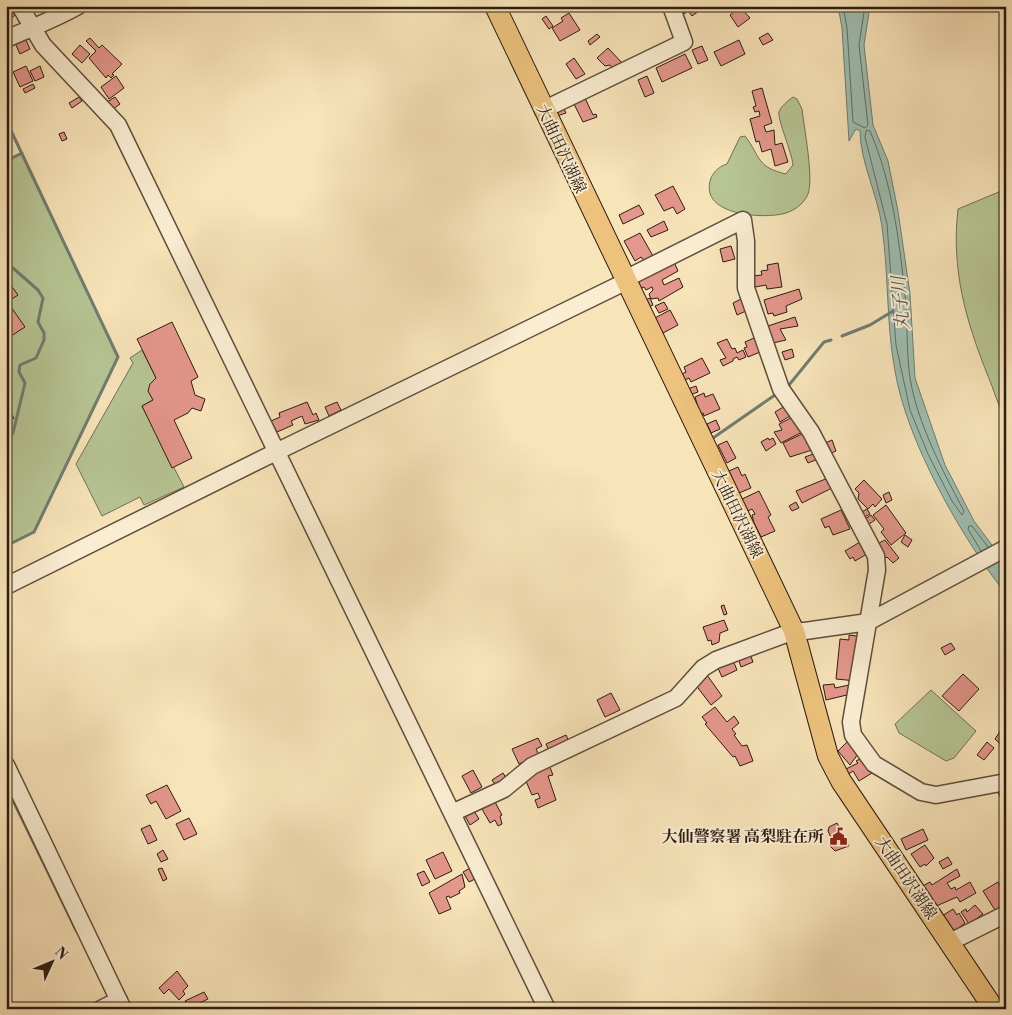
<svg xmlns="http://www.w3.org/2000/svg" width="1012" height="1015" viewBox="0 0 1012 1015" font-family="'Libre Bodoni','Noto Serif JP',serif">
	<rect width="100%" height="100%" fill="#f8e4b9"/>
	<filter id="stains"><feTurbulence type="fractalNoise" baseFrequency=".004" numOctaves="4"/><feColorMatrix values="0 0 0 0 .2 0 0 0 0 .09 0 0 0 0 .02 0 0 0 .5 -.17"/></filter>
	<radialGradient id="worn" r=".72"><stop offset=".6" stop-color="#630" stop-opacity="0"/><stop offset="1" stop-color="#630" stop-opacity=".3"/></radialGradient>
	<path fill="#b7c594" stroke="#717054" d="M793 97 797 99 802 109C804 128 814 178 808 194 804 204 793 212 782 214 758 219 698 214 711 178 714 171 720 166 727 164L740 137 745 136C761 157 756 167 786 174L793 165C792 153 777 118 779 112 781 106 788 101 793 97Z
		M22 153 118 357 34 532 6 546V161Z
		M1006 189V419C998 406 994 390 988 376 966 321 951 270 958 209Z
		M142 350 156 378C148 386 148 391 153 400L142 406 184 487 144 505 140 497 102 516 76 464 133 363 130 358Z
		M931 690 976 731 954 758 946 761 899 733 895 724Z"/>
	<path fill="#9dbeb1" stroke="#6f7d72" d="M838 6H870L864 45 873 125 888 161 898 211 910 294 915 378 945 465 974 521 1006 564V594C961 537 907 442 895 371 886 323 889 275 882 227 878 196 860 161 860 131L856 129 849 141 842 28Z"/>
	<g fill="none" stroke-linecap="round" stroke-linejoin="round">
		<path stroke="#646d62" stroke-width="1" d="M843 6 847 28 853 122 865 128 868 125 859 45 865 6
			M867 130 870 131C892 182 899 239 905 294 908 322 906 350 910 378 917 422 943 472 964 511L962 515 952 501 928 454 910 410 896 345 887 224 865 137Z
			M981 551 968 529 969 526H972L988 547"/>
		<path stroke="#6f7d72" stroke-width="3" d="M6 120 118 357 34 532 6 546
			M6 161 22 153
			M6 262 38 290 43 298 38 322 44 333V340L36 358 20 365 19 372 25 383 13 433 6 443
			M842 336 870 325 893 311
			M789 385 824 342 831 340
			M713 438 775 395
			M6 786 76 930"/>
	</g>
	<path fill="#e4978c" stroke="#2b1c13" d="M6 6 12 8 10 10 15 15 6 23Z
		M51 6H65L52 15 48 11Z
		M679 6H706L692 16 688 11 684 14Z
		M740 7 750 18 738 27 730 15Z
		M569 13 580 30 560 41 552 28 563 21 561 18Z
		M546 16 553 26 549 29 542 19Z
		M768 33 773 40 763 45 759 38Z
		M597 34 600 37 590 45 588 41Z
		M25 38 30 49 20 54 15 43Z
		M90 38 99 48 102 45 122 64 112 74 114 75 111 78 108 75 106 78 89 58 96 51 86 41Z
		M739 40 745 54 721 66 714 52Z
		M80 45 90 54 82 63 72 54Z
		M702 46 708 60 698 64 692 50Z
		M608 48 623 64 615 71 610 65 605 66 597 58Z
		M685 54 692 68 662 82 656 68Z
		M574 58 585 74 576 79 566 64Z
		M26 66 33 81 20 87 13 72Z
		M40 66 44 77 35 81 30 71Z
		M116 76 124 88 109 99 101 87Z
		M647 76 654 93 645 97 638 80Z
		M33 84 35 88 25 93 23 89Z
		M762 88 772 123 764 126 766 132 774 130 775 145 782 143 788 162 775 166 771 149 762 152 759 141 756 142 750 119 760 116 759 111 755 112 753 107 756 106 752 91Z
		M584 96 593 115 596 114 597 117 583 122 573 102Z
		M79 97 82 101 72 108 69 103Z
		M115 97 120 104 112 110 107 102Z
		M563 107 566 113 557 116 555 111Z
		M64 132 67 139 62 141 59 134Z
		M673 186 685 209 677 214 673 207 664 211 655 195Z
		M639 205 644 214 623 224 619 215Z
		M664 221 668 230 651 237 647 230Z
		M640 233 653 256 644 261 641 257 635 261 624 241Z
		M731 246 735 259 723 262 720 249Z
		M674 262 678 271 662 280 664 285 679 278 683 287 659 301 658 298 651 299 649 294 653 290 652 287 646 290 644 287 638 290 633 280Z
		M778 263 782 287 767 289 766 285 755 287 753 276 762 275 761 271 768 270 767 265Z
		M10 284 18 295 6 303V286Z
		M799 289 802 299 786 306 787 312 774 316 773 313 768 314 764 300Z
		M650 298 653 305 647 308 643 301Z
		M741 299 746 311 737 315 733 303Z
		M664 302 668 309 659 313 655 306Z
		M11 307 25 327 11 336 6 329V310Z
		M670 310 678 325 663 333 653 319Z
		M795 317 798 326 780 329 786 340 773 343 768 326Z
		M172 322 198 377 191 381 195 395 205 399 201 411 192 408 188 413 174 420 192 458 172 468 142 406 153 400 148 391 150 384 156 378 137 339Z
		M754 338 760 352 748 357 744 348 747 347 745 342Z
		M727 339 732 349 735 348 737 353 743 350 746 357 739 360 737 357 733 359V361L723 366 720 360 726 358 717 343Z
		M792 349 794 357 785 360 782 352Z
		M702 358 710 373 691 382 689 378 685 380 682 374 686 372 684 367Z
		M696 386 698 392 687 396 685 390Z
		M704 393 705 397 713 394 720 409 704 416 703 413 700 414 695 397Z
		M307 402 313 415 316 413 319 420 305 424 302 416 291 421 293 425 277 432 271 421 280 417 279 413Z
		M337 402 341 410 329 416 325 407Z
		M785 406 790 416 780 422 775 412Z
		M6 408 14 418 6 424Z
		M791 418H795L802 432 781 443 774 432 782 430 779 424Z
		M716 420 720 429 711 433 707 424Z
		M804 433 812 450 790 457 783 443Z
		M768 438 769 440 773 438 776 444 766 451 761 442Z
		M832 440 836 451 827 455 823 444Z
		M727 441 736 458 727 463 718 445Z
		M816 453 818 459 808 463 805 457Z
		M738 467 742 476 745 474 751 488 739 493 729 471Z
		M828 478 832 488 802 503 796 491Z
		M864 480 882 499 875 507 873 504 868 509 858 499 859 493 855 489Z
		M759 491 771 515 768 517 775 531 761 537 754 523 752 515 755 514 752 509 746 512 740 500Z
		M889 492 892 500 886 503 883 495Z
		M796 502 799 508 792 511 789 506Z
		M886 505 906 533 891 545 881 532 884 529 873 515Z
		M867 509 870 514 861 519 858 514Z
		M841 510 850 529 833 535 829 526 825 528 821 519Z
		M871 515 875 520 865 527 861 522Z
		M905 535 912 540 908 547 901 542Z
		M885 540 899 558 893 563 887 557 884 559 875 545Z
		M860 542 867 554 855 561 853 557 850 559 845 551Z
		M724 605 727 614 724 615 721 606Z
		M724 620 728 630 720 633 719 642 712 645 711 640 708 641 703 627Z
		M849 635 857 636 856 681 836 679 840 639 849 640Z
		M951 643 955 649 945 655 941 648Z
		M750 654 753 662 741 667 738 658Z
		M732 658 737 670 722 677 716 664Z
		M963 674 979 689 959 711 942 696Z
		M707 675 722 696 711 705 695 684Z
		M834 684 835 688 849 685 851 694 826 700 823 685Z
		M611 693 620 710 605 717 597 700Z
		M715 707 727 722 734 716 739 723 732 729 736 734 734 735 742 746 747 745 753 761 740 766 735 756 733 757 705 724 707 723 702 717Z
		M1005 724 1006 725V749L995 739Z
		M566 735 570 744 550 753 546 744Z
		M538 738 542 746 536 749 539 755 519 764 512 749Z
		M847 742 858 754 850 765 838 751Z
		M987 742 994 748 984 760 977 755Z
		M862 758 872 773 859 781 853 771 847 775 844 770 858 763 856 761Z
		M549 765 553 775 548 776 556 800 538 808 535 800 540 798 538 793 532 795 525 779Z
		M473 770 482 787 471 793 462 776Z
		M503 773 506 778 496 786 492 780Z
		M167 785 181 811 166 819 156 801 151 804 146 795Z
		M1006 786V807H1005L997 790Z
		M495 802 502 815 500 816 502 824 498 826 495 820 490 823 482 809Z
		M474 811 479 819 470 825 465 816Z
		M189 818 197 834 184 840 176 824Z
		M837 823 849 846 835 851 830 846 834 844 828 831 829 827Z
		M150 825 157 840 148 844 141 829Z
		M923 829 928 840 906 850 901 839Z
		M925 845 934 858 926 866 925 864 920 867 911 854Z
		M163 850 168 859 161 862 157 854Z
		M443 852 452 871 435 879 426 860Z
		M948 857 952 864 943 869 939 862Z
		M472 867 477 878 469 882 463 872Z
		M162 868 167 879 163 881 158 869Z
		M957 869 960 876 947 883 951 889 955 887 956 890 970 882 976 893 960 902 957 897 934 907 923 886 930 882 932 885Z
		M424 871 430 882 422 886 417 874Z
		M462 874 465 887 459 891 460 893 450 898 449 896 446 897 451 909 439 914 429 893Z
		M998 882 1006 896V904L995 910 983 891Z
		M975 905 983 914 969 924 961 912 966 909 967 912Z
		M953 909 957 915 959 913 965 923 952 933 942 916Z
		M177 971 188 986 183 991 185 994 179 1000 169 989 164 994 159 988Z
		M204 992 208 999 189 1008 185 1001Z
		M144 1003 147 1009H133Z"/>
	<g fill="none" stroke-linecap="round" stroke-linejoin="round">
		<defs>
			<path id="minor" d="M20 6 43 45 118 125 547 1009
				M6 39C31 28 55 19 78 6
				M543 110 684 42 671 6
				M6 586 276 452 625 282 633 275 743 220 746 241V288L781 389 811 432 876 556 877 570 851 722 853 735 874 764 921 792 936 795 1006 782
				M6 765 123 1009
				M452 813 504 789 532 766 676 698 703 668 716 660 794 631H805L868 622 1006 548
				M950 942 1006 914
				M101 1009 119 1000"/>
			<path id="major" d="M495 6 794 631 828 756 841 781 994 1009"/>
		</defs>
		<use href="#minor" stroke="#5e4e3c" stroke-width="19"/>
		<use href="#major" stroke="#2b1c13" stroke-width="22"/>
		<use href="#minor" stroke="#faedd2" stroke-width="16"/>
		<use href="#major" stroke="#ecc27c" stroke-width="20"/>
	</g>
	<defs>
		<symbol id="civic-bare" viewBox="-9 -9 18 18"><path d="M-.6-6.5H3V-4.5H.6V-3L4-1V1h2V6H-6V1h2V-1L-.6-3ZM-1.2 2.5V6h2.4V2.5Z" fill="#8f2418" stroke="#faedd2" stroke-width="2.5" paint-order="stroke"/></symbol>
	</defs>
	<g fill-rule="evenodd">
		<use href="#civic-bare" x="826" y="824" width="25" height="25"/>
	</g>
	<g text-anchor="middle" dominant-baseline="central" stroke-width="4" stroke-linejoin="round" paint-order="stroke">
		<g font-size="16" fill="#2b1c13" stroke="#faedd2">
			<text transform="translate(561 149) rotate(65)">大曲田沢湖線</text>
			<text transform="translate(737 514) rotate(64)">大曲田沢湖線</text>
			<text transform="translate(906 878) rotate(56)">大曲田沢湖線</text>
		</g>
		<g font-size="16" font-weight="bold" fill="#2b1c13" stroke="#faedd2" text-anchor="end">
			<text x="824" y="837">大仙警察署 高梨駐在所</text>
		</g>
		<g font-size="18" font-style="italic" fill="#53554a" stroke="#faedd2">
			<text transform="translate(901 303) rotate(-95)">丸子川</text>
		</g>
	</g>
	<rect width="1012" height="1015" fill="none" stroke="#f8e4b9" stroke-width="25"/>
	<rect x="8" y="8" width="997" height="1000" fill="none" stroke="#2b1c13" stroke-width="2.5"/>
	<rect x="12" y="12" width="987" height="990" fill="none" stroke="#2b1c13"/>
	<g transform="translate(52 962) rotate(46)" stroke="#faedd2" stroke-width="4" paint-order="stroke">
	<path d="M0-4L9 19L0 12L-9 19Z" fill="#2b1c13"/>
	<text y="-8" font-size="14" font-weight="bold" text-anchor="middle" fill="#2b1c13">N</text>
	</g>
	<rect width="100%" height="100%" filter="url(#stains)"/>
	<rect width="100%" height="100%" fill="url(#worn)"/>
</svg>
